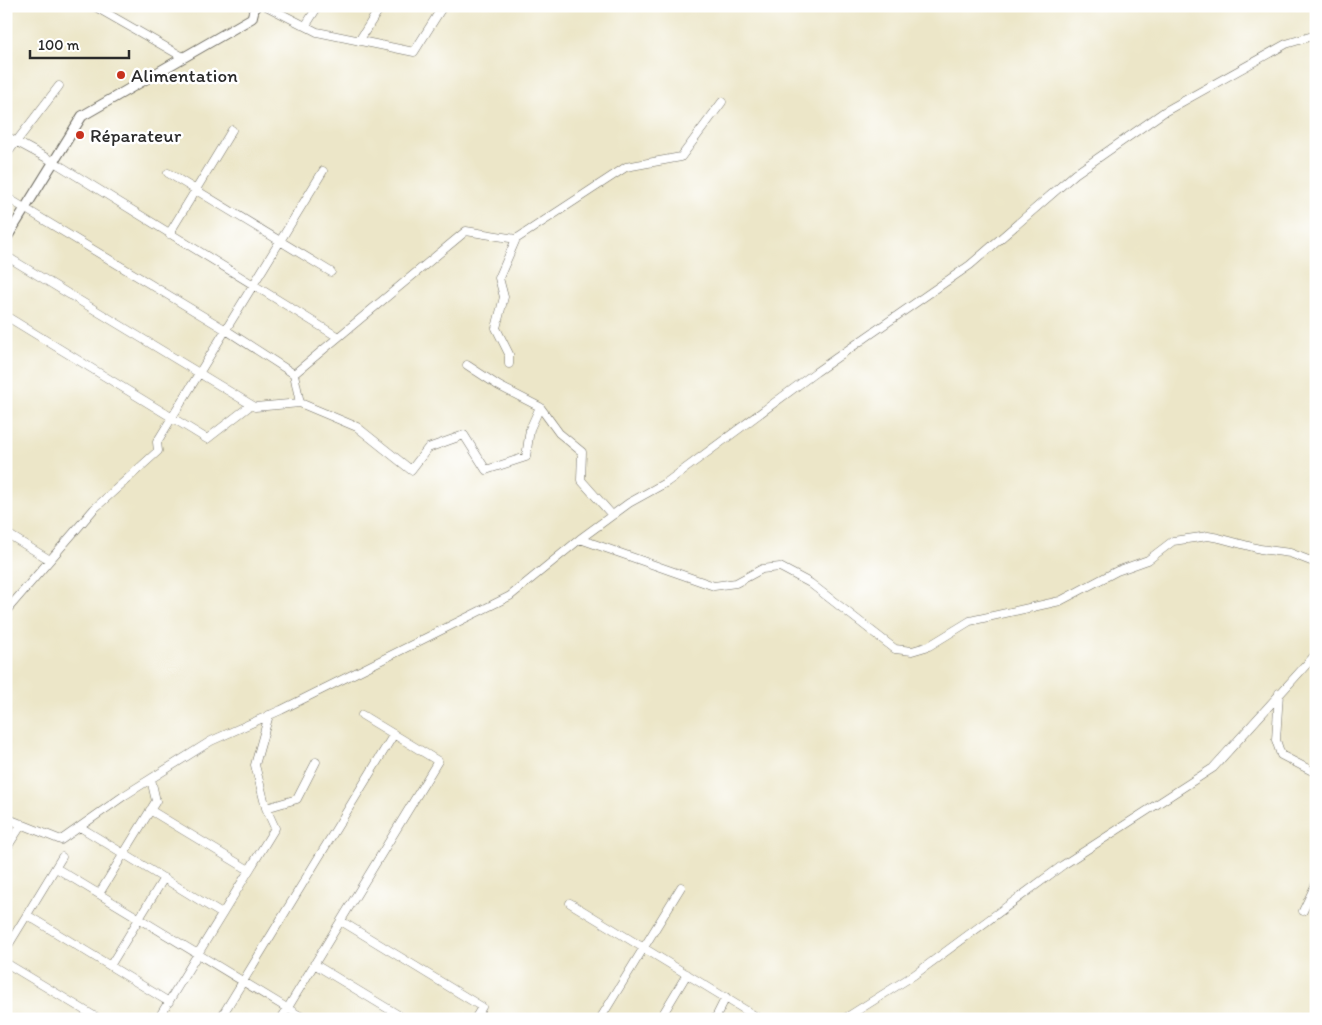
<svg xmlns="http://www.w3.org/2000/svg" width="1322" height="1025" viewBox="0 0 1322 1025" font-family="Itim,sans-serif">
	<rect width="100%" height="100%" fill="#fff"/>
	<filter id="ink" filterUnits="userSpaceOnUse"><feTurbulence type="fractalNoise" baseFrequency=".02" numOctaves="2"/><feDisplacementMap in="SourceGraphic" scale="10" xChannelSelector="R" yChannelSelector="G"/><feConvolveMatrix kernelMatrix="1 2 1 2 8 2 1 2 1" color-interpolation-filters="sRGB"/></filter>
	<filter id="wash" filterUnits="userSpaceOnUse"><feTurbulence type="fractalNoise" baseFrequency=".0096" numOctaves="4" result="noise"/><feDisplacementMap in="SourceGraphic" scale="20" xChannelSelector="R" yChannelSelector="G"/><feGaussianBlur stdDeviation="1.12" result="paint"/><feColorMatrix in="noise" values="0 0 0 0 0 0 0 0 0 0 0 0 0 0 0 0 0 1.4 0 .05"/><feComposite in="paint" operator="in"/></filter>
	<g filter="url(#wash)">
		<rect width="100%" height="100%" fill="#ece6c8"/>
	</g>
	<g filter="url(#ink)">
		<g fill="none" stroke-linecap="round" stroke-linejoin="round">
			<defs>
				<path id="minor" d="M94 6 183 57
					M266 6 317 32 414 52 443 6
					M306 25 318 6
					M359 41 381 6
					M6 136 54 162 338 337
					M6 155 59 86
					M168 173 331 272
					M6 197 226 330 294 374
					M169 234 232 130
					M6 256 255 407 300 403 294 374 466 231 516 239 626 167 681 157 722 102
					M6 316 207 439 251 405
					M509 364V354L496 328 504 297 499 278 516 239
					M467 365 499 386 540 407 559 433 582 452 581 480 612 515
					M300 403 357 427 411 470 428 448 464 435 486 470 526 457 530 429 540 407
					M6 533 50 560
					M580 539 714 586 736 583 762 569 780 567 810 583 895 649 912 651 929 646 970 621 1060 601 1117 571 1148 560 1173 541 1208 536 1219 538 1260 549 1290 553 1316 563
					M6 611 94 509 158 451 157 442 323 171
					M1279 693 1276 740 1281 755 1316 773
					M266 808 297 799 316 762
					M150 810 249 870
					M6 818 61 840 125 795 211 741 281 710 510 596 580 539 629 503 667 482 816 372 970 265 1075 174 1164 112 1286 44 1316 35
					M80 827 222 914
					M6 849 22 824
					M56 868 305 1019
					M99 894 156 801 151 779
					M570 903 760 1019
					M1303 911 1316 884
					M27 915 169 1002
					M341 921 482 1007 475 1019
					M6 949 62 857
					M6 963 99 1019
					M314 964 405 1019
					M110 966 164 878
					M158 1019 275 828 266 808 255 765 269 715
					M220 1019 394 734
					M281 1019 438 761 362 715
					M600 1019 681 887
					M660 1019 687 974
					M715 1019 726 997
					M844 1019 914 975 1063 865 1213 768 1316 654"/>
				<path id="tertiary" d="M6 239 82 116 252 18 255 6"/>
			</defs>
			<use href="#minor" stroke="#6f6c62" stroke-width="9"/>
			<use href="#tertiary" stroke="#6f6c62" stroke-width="11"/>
			<use href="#minor" stroke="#fff" stroke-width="8"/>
			<use href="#tertiary" stroke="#fff" stroke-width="9"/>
		</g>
	</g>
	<g fill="#c8321e" stroke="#fff" stroke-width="2">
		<circle cx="121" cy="75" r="5"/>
		<circle cx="80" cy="135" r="5"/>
	</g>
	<g text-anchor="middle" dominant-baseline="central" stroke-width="5" stroke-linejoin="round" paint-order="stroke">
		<g font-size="19" fill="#2b2b2b" stroke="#fff" text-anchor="start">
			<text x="131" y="75">Alimentation</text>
			<text x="90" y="135">Réparateur</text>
		</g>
	</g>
	<rect width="1322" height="1025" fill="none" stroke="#fff" stroke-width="25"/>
	<path d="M30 50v8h99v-8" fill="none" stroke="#2b2b2b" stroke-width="2.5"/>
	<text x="38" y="50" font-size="15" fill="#2b2b2b" stroke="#ffffff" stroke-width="4" paint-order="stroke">100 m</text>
</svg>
